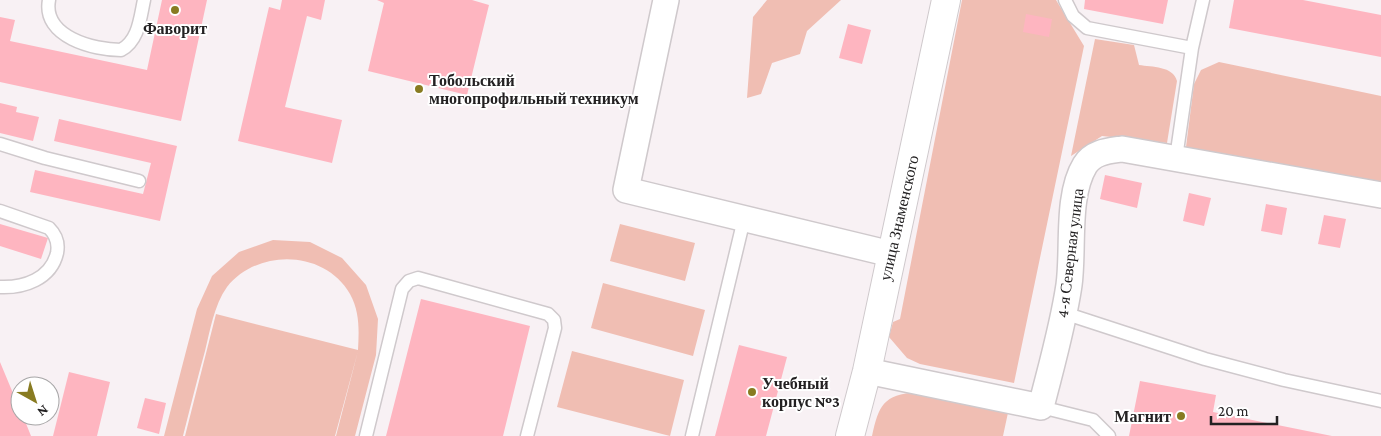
<svg xmlns="http://www.w3.org/2000/svg" width="1381" height="436" viewBox="0 0 1381 436" font-family="'Crimson Pro',serif">
	<rect width="100%" height="100%" fill="#f8f1f4"/>
	<path fill="#f0beb3" d="M767 0H841L807 31 800 54 772 63 761 94 747 98 753 17Z
		M962 0H1056L1084 46 1014 383 920 364 907 358 889 337 893 322 900 319Z
		M1095 39 1134 45 1139 65C1152 67 1173 66 1177 81L1167 143 1102 136 1071 156Z
		M1219 62 1381 96V182L1186 147 1194 84 1201 70Z
		M620 224 695 243 685 281 610 261Z
		M273 240 310 242 342 258 366 285 378 319 376 355 355 436H336L358 351 335 436H185L216 314 358 350C359 331 360 312 350 294 325 250 258 248 227 287 214 305 210 331 205 351 197 380 190 408 183 436H164L197 309 212 276 239 252Z
		M603 283 705 310 693 356 591 328Z
		M572 351 684 380 670 436 557 407Z
		M917 392 1009 408 1003 436H872C879 405 883 395 917 392Z"/>
	<path fill="#feb5c0" d="M162 0H207L181 121 0 82V17L15 20 10 41 147 70Z
		M282 0H325L321 20 307 16 285 107 342 120 332 163 238 141 269 7 280 10Z
		M377 0H472L489 5 467 95 368 71 384 3Z
		M1085 0H1168L1163 24 1084 9Z
		M1234 0H1303L1381 15V57L1229 28Z
		M1026 14 1052 19 1049 37 1023 32Z
		M848 24 871 30 862 64 839 58Z
		M0 103 17 107 16 112 39 117 33 141 0 133Z
		M59 119 177 146 160 221 30 192 35 170 143 194 151 163 54 141Z
		M1105 175 1142 183 1137 208 1100 199Z
		M1189 193 1211 198 1204 226 1183 221Z
		M1266 204 1287 208 1282 235 1261 231Z
		M1324 215 1346 219 1340 248 1318 244Z
		M0 224 48 238 41 259 0 246Z
		M421 299 530 326 503 436H386Z
		M739 345 787 357 766 436H715Z
		M0 362 20 410V416H23L31 436H0Z
		M69 372 110 382 97 436H53Z
		M1140 381 1216 395 1213 412 1332 436H1129Z
		M145 398 166 403 159 434 137 428Z"/>
	<g fill="none" stroke-linecap="round" stroke-linejoin="round">
		<defs>
			<path id="service" d="M49 0C42 37 94 50 121 50 139 40 140 18 144 0
				M1065 0 1073 16 1087 28 1192 48
				M0 144 45 158 139 181
				M1176 158 1192 48 1203 0
				M0 211 49 228C56 235 59 243 57 253 51 279 24 288 0 287
				M1064 313 1205 359 1284 380 1381 401
				M1041 407 1093 420 1109 436
				M366 436 402 289 409 281 418 278 548 314 554 320 555 328 527 436
				M692 436 744 219"/>
			<path id="minor" d="M666 0 626 190 891 254
				M867 371 1041 407C1051 367 1063 326 1069 285 1074 249 1066 196 1085 165 1093 152 1108 151 1122 149L1381 195"/>
			<path id="secondary" d="M850 436 867 371 946 0"/>
		</defs>
		<use href="#service" stroke="#cfc9cc" stroke-width="15"/>
		<use href="#minor" stroke="#cfc9cc" stroke-width="28"/>
		<use href="#secondary" stroke="#cfc9cc" stroke-width="30"/>
		<use href="#service" stroke="#fff" stroke-width="12"/>
		<use href="#minor" stroke="#fff" stroke-width="25"/>
		<use href="#secondary" stroke="#fff" stroke-width="28"/>
	</g>
	<g fill="#887b21" stroke="#fff" stroke-width="2">
		<circle cx="175" cy="10" r="5"/>
		<circle cx="419" cy="89" r="5"/>
		<circle cx="752" cy="392" r="5"/>
		<circle cx="1181" cy="416" r="5"/>
	</g>
	<g text-anchor="middle" dominant-baseline="central" stroke-width="4" stroke-linejoin="round" paint-order="stroke">
		<g font-size="16" font-weight="bold" fill="#232122" stroke="#fff" text-anchor="start">
			<text x="175" y="28" text-anchor="middle">Фаворит</text>
			<text x="429" y="80">Тобольский<tspan x="429" dy="18">многопрофильный техникум</tspan></text>
			<text x="762" y="383">Учебный<tspan x="762" dy="18">корпус №3</tspan></text>
			<text x="1171" y="416" text-anchor="end">Магнит</text>
		</g>
		<g font-size="16" fill="#232122" stroke="#fff">
			<text transform="translate(899 218) rotate(-77)">улица Знаменского</text>
			<text transform="translate(1070 253) rotate(-83)">4-я Северная улица</text>
		</g>
	</g>
	<g transform="translate(35 401) rotate(141)"><circle r="24" fill="#ffffff" stroke="#a7a6a7"/>
	<path d="M0-4L9 19L0 12L-9 19Z" fill="#887b21"/>
	<text y="-8" font-size="14" font-weight="bold" text-anchor="middle" fill="#232122">N</text>
	</g>
	<path d="M1211 416v8h66v-8" fill="none" stroke="#232122" stroke-width="2.5"/>
	<text x="1218" y="416" font-size="15" fill="#232122" stroke="#ffffff" stroke-width="4" paint-order="stroke">20 m</text>
</svg>
